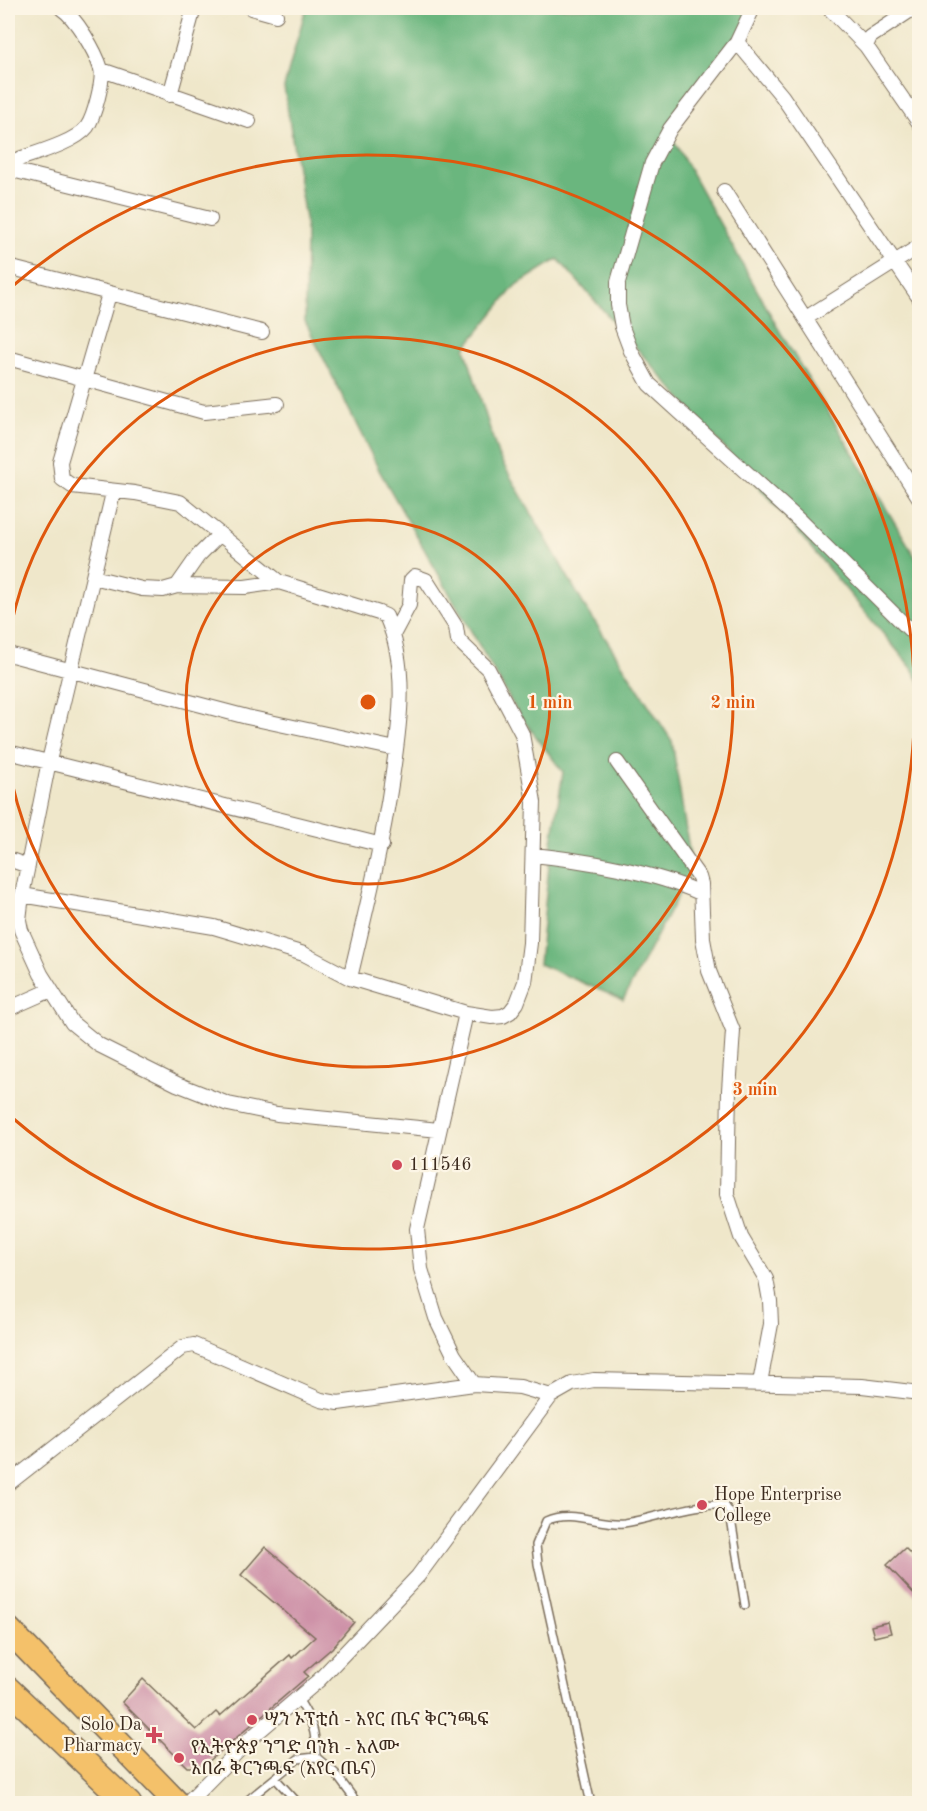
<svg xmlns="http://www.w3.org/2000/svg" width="927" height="1811" viewBox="0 0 927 1811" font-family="'Old Standard TT','Noto Serif Ethiopic',serif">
	<rect width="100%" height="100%" fill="#fcf5e5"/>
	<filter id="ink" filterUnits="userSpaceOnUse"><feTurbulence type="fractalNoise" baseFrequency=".0167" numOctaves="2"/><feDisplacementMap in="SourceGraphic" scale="12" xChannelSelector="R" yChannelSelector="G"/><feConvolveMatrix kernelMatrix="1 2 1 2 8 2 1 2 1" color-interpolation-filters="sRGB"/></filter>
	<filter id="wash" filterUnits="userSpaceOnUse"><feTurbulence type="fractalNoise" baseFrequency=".008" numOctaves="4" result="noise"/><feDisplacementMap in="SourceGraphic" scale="24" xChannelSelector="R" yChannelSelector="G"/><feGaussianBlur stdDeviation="1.35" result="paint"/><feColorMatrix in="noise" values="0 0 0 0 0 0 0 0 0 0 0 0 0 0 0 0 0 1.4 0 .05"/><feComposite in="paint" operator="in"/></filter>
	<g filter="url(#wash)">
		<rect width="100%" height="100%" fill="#efe7ca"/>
		<path fill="#6ab67e" stroke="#52704e" stroke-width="1.5" d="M306 8H757L670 134 782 335 919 563V681L911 667 787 519 558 259 515 286 465 348 498 455 584 605 672 741 692 869 623 1000 539 964 550 855 563 772 518 713 380 472 305 321 306 225 284 87Z"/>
		<g id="blocks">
			<path fill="#ce92a8" d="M265 1547 354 1622 332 1648 304 1672 308 1676 207 1763 200 1767H187L122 1702 143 1679 196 1730 216 1712 220 1716 290 1655 292 1658 315 1637 241 1575Z
				M905 1548 920 1563V1600L887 1565Z
				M888 1622 891 1633 874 1637 871 1626Z"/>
		</g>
	</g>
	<g filter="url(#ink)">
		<use href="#blocks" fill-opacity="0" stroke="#7a6c5a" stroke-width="1.5"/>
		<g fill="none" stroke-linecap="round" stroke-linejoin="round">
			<defs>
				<path id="lane" d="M298 1699C312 1721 316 1730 316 1757
					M275 1778 299 1804
					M243 1804 298 1759 316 1757 335 1773 358 1804
					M591 1804 538 1564 536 1545 546 1521C571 1509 598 1525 624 1523 650 1520 703 1500 725 1506L730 1513 745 1605"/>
				<path id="street" d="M251 8 276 15
					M753 8 737 42 670 129 652 163 618 282V305L622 327 631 351 649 384 800 521 920 640
					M829 8 866 46 920 124
					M737 42 782 96 920 299
					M866 46 870 37 914 8
					M102 70 249 121
					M170 95 194 8
					M8 163C28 155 74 144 87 127 94 117 104 80 101 69 95 50 76 18 61 8
					M8 169 210 219
					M724 191 920 499
					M8 267 262 332
					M109 294 60 462 62 479 72 486 135 493 180 502 279 582 379 613 386 616C409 668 400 724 392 778 382 846 366 911 350 978
					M806 318 920 246
					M8 358 204 412 277 404
					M113 493 49 761 22 895 19 920 21 930 41 974 72 1023 99 1045 177 1084 228 1104 277 1114 439 1130
					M93 577 142 589 163 590 177 586 245 587 279 582
					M177 586 198 556 219 535
					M8 654 247 717 396 749
					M8 752 382 845
					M617 762 699 877 701 884 703 939 709 971 733 1031 729 1090 727 1194 741 1237 766 1279 770 1301 771 1324 760 1383
					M533 855C584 860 654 872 700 893
					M8 859 28 866
					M22 895 214 927 304 954 350 978 466 1013 492 1017 503 1016 510 1012 517 1003 525 982 530 943 534 802 522 734 488 669 458 640 456 627 426 580 415 576 411 580 409 605 394 633
					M8 1009 51 990
					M466 1013 417 1229 421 1269 436 1318 454 1355 474 1384
					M8 1484 183 1347 194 1345 321 1400 338 1403 474 1384 520 1387 551 1396
					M186 1804 251 1738 319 1680 418 1576 551 1396 572 1384 594 1380 862 1386 920 1393"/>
				<path id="highway" d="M8 1629 178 1804
					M8 1689 129 1804"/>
			</defs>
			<use href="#lane" stroke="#7a6c5a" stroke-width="10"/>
			<use href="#street" stroke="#7a6c5a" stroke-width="16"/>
			<use href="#highway" stroke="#7a6c5a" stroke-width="27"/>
			<use href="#lane" stroke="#fff" stroke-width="7"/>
			<use href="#street" stroke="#fff" stroke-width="14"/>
			<use href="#highway" stroke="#f4c16a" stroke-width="24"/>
		</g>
	</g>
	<g fill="none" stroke="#df570d" stroke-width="3">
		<circle cx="368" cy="702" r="182"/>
		<path d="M8 642A365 365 0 1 1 8 762"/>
		<path d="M9 289A547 547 0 1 1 9 1115"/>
	</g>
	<g fill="#d1495b" stroke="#fcf5e5" stroke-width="2">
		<circle cx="397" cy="1165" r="6"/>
		<circle cx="702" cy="1505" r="6"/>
		<circle cx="252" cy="1720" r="6"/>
		<path d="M151 1726h6v6h6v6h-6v6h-6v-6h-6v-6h6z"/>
		<circle cx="179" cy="1758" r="6"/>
	</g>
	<g text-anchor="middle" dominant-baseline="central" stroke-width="4.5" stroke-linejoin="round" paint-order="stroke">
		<g font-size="18" fill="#3b2a1e" stroke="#fcf5e5" text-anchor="start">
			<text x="409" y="1165">111546</text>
			<text x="714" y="1495">Hope Enterprise<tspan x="714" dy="21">College</tspan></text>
			<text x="264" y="1720">ሣን ኦፕቲስ - አየር ጤና ቅርንጫፍ</text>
			<text x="142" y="1725" text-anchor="end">Solo Da<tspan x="142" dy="21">Pharmacy</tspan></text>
			<text x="191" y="1748">የኢትዮጵያ ንግድ ባንክ - አለሙ<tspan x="191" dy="21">አበራ ቅርንጫፍ (አየር ጤና)</tspan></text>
		</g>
	</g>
	<circle cx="368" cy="702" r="9" fill="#df570d" stroke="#fcf5e5" stroke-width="3"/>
	<g font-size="18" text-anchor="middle" font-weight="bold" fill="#df570d" stroke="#fcf5e5" stroke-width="4.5" stroke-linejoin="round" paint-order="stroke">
		<text x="550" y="708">1 min</text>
		<text x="733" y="708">2 min</text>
		<text x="755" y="1095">3 min</text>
	</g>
	<rect width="927" height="1811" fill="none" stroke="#fcf5e5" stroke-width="30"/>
</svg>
